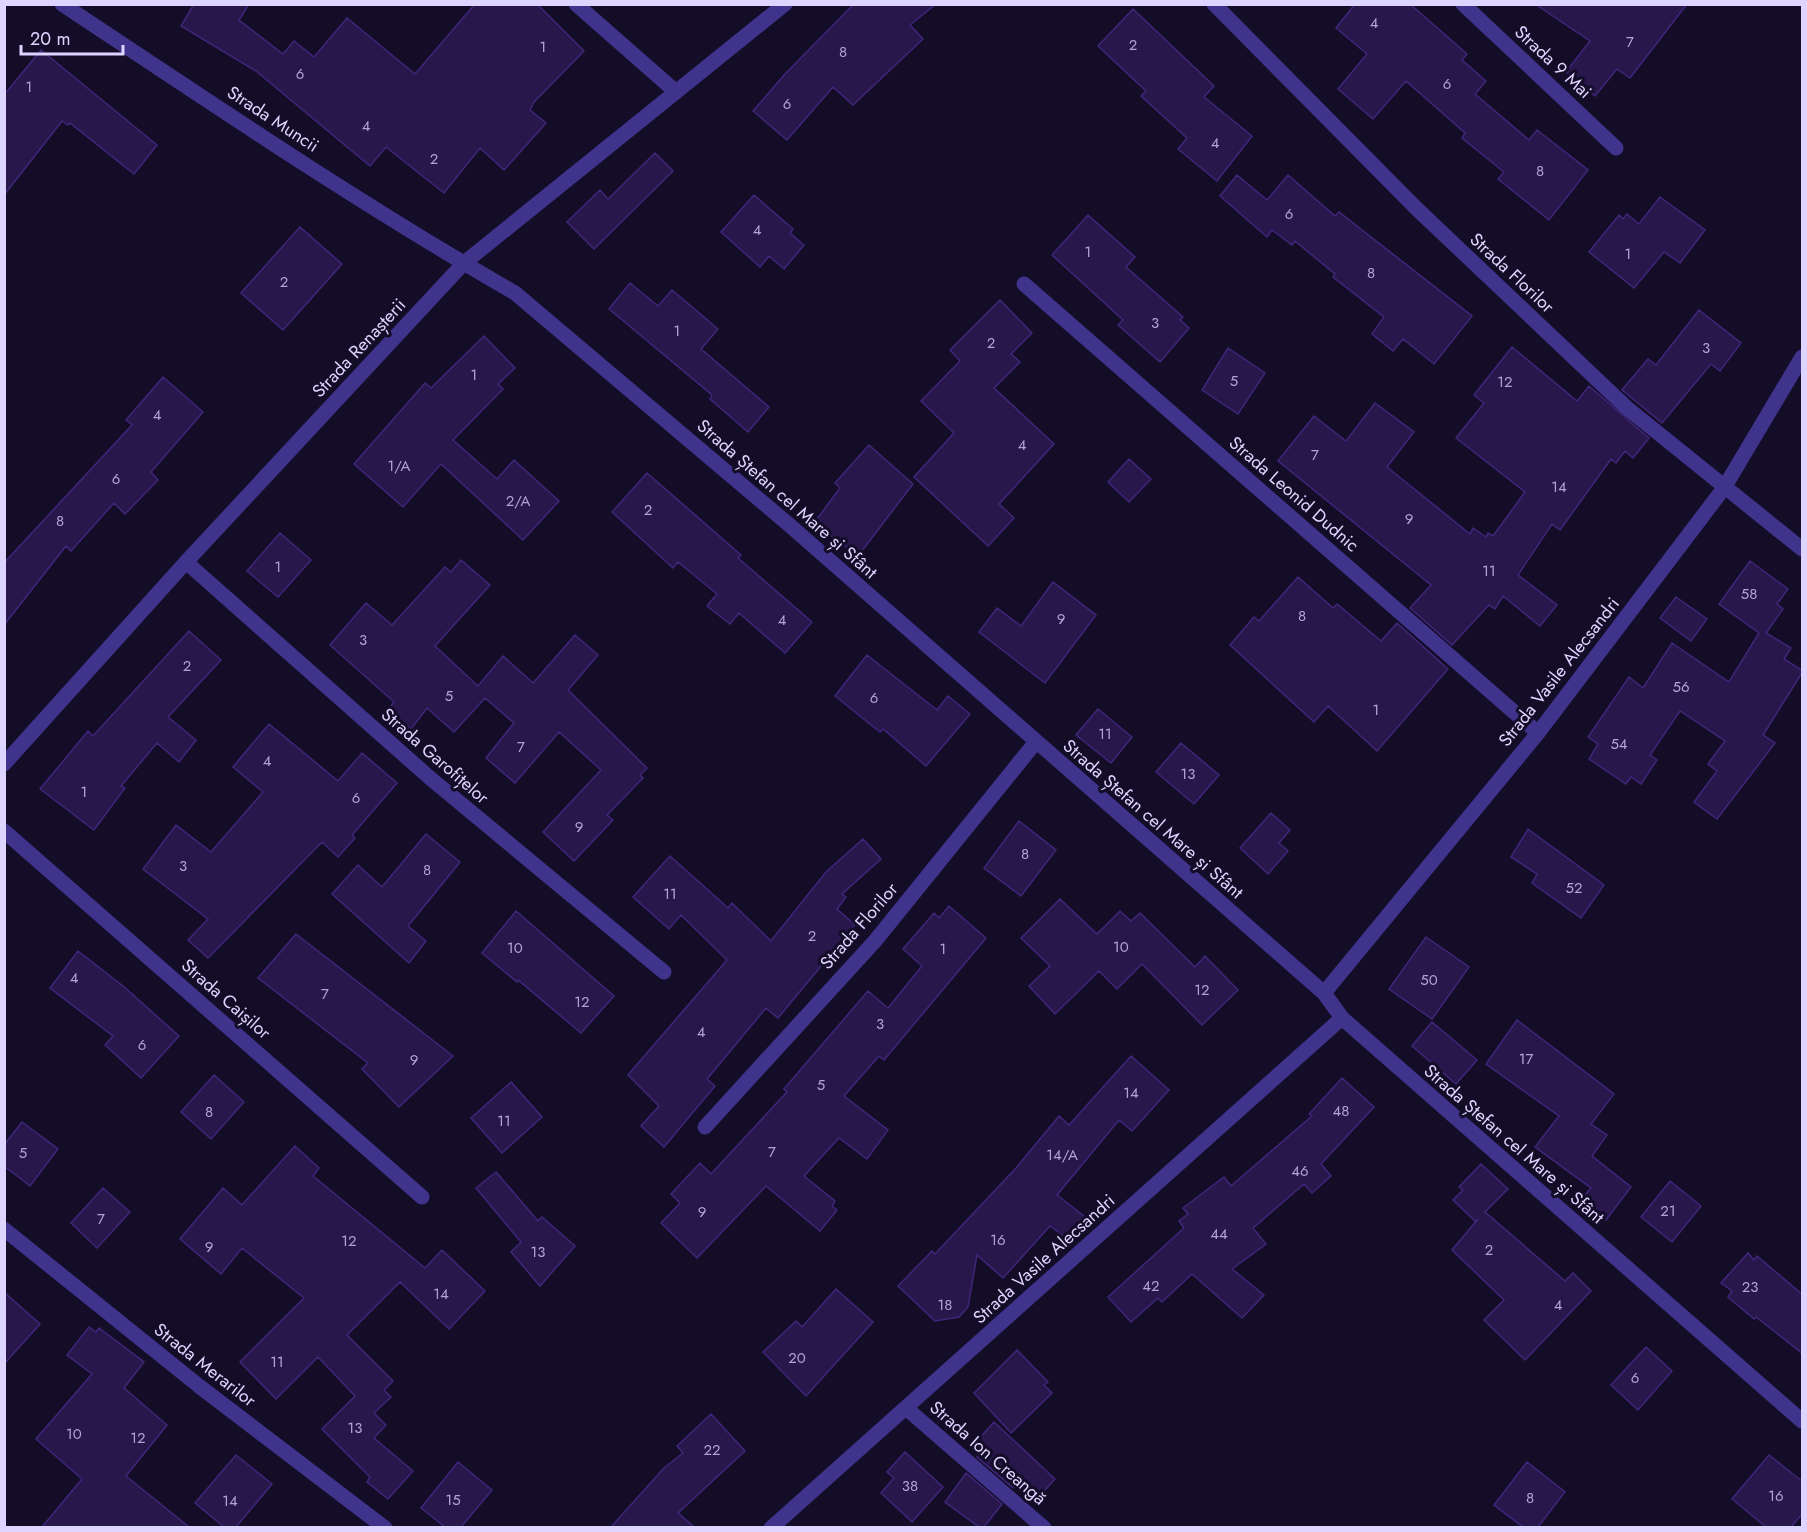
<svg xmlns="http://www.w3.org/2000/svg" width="1807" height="1532" viewBox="0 0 1807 1532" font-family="Jost,sans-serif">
	<rect width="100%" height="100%" fill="#140d28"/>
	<path fill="#27174b" stroke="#40267a" stroke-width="1.5" d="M194 4H249L239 20 283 54 294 41 314 57 347 18 415 74 475 4H537L584 51 534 102 530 110 546 123 504 170 480 148 444 193 386 147 370 166 256 71 181 26Z
		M854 4H936L910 25 923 39 853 105 833 87 787 140 753 111 785 74Z
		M1355 4H1410L1467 54 1462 60 1486 81 1475 94 1529 140 1537 130 1588 170 1549 220 1498 179 1504 172 1462 138 1465 133 1406 81 1373 119 1338 89 1367 54 1336 28Z
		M1535 4H1687L1630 78 1617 69 1595 96 1566 72 1590 41Z
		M1133 9 1214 86 1204 97 1252 136 1217 181 1178 149 1187 138 1141 96 1146 91 1098 46Z
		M41 50 157 145 134 174 70 123 68 125 62 121 4 195V95Z
		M655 153 673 171 594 249 567 222 600 190 608 199Z
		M1237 175 1267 200 1288 175 1335 216 1339 212 1472 316 1434 364 1403 339 1393 351 1372 334 1384 317 1333 277 1335 274 1295 241 1292 245 1272 230 1267 237 1220 196Z
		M754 195 793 229 790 233 804 245 784 269 769 256 760 267 721 232Z
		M1660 197 1705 230 1680 263 1664 252 1634 288 1589 252 1619 215 1623 219 1627 214 1639 224Z
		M1088 215 1135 257 1126 267 1183 317 1180 320 1189 328 1160 362 1118 325 1123 320 1052 255Z
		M300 227 342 264 283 330 241 293Z
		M630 283 658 306 672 290 718 329 701 349 769 407 748 432 710 399 712 395 609 309Z
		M1000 300 1032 333 1011 354 1020 362 994 388 1054 444 999 504 1014 518 988 546 914 477 954 433 921 401 960 361 950 350Z
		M1699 310 1741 343 1720 371 1711 364 1662 423 1622 390 1648 359 1656 365Z
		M484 336 515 368 498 384 503 389 453 440 497 479 514 460 559 501 523 540 441 464 403 507 354 464 425 383 431 388Z
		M1512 347 1577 401 1589 386 1649 438 1633 458 1625 451 1616 463 1611 459 1560 530 1552 524 1518 575 1557 605 1540 626 1503 596 1495 609 1489 605 1452 645 1410 608 1431 585 1278 461 1314 416 1346 441 1375 403 1414 432 1387 467 1470 534 1473 528 1486 537 1488 533 1493 536 1525 492 1456 438 1484 403 1474 395Z
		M1228 348 1265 373 1238 414 1202 390Z
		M163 377 203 412 151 472 158 480 125 514 114 503 71 551 66 546 4 625V563L132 425 126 420Z
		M869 445 913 484 858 556 814 523 840 488 835 483Z
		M1129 459 1151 479 1129 502 1108 482Z
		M647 473 741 555 738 558 812 622 785 653 739 613 730 624 707 606 717 594 678 562 673 568 612 512Z
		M280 533 311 560 278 597 247 571Z
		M461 560 490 585 435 646 478 686 503 656 533 683 575 635 598 655 568 690 647 768 640 775 643 778 607 815 613 820 574 861 543 832 601 770 559 732 515 783 486 758 514 723 485 698 454 732 427 708 411 729 388 710 394 702 330 645 366 603 392 625 445 567 451 572Z
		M1750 561 1788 589 1777 604 1783 609 1766 633 1791 648 1784 659 1803 671 1763 735 1775 743 1717 819 1694 802 1717 771 1708 764 1725 741 1680 711 1650 755 1657 760 1641 784 1631 777 1626 784 1589 759 1598 744 1588 737 1629 677 1643 688 1672 643 1729 682 1759 633 1719 604Z
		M1298 577 1333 608 1337 604 1381 641 1397 623 1448 669 1377 751 1328 706 1314 722 1230 645 1254 617 1259 621Z
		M1053 582 1096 615 1045 683 979 632 997 608 1021 626Z
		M1676 597 1707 619 1691 641 1660 618Z
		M189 631 221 660 168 717 196 740 179 762 157 743 121 786 125 788 94 830 40 789 88 731 93 736Z
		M867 655 937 710 948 696 970 714 926 766 883 729 880 732 835 696Z
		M1098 709 1132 737 1111 763 1076 735Z
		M269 724 338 781 362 753 397 783 352 835 355 838 338 857 322 842 208 958 188 940 208 919 143 869 176 825 211 852 263 792 233 767Z
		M1181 743 1219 775 1194 804 1156 772Z
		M1271 813 1290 830 1279 843 1288 851 1268 874 1240 848Z
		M1019 821 1056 850 1021 896 984 868Z
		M1528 829 1604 885 1581 918 1532 883 1537 874 1511 857Z
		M426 834 460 862 408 926 426 941 409 963 332 894 358 865 382 887Z
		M863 839 881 859 842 894 846 897 837 909 855 925 778 1018 766 1008 707 1079 715 1086 664 1147 641 1126 659 1106 628 1075 727 960 681 915 669 929 633 897 670 856 728 908 732 903 771 941 826 872Z
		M1060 899 1097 934 1120 911 1131 921 1140 913 1195 967 1205 956 1238 990 1202 1025 1142 964 1117 989 1099 971 1055 1014 1029 986 1050 966 1021 938Z
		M949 906 986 938 884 1060 879 1056 844 1096 888 1130 867 1159 839 1138 804 1176 835 1201 832 1206 837 1210 820 1231 766 1186 697 1258 661 1223 680 1203 671 1194 700 1163 711 1174 787 1092 784 1089 868 991 888 1008 922 966 903 949 934 913 939 918Z
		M516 911 614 996 581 1033 518 980 517 982 482 953Z
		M296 934 453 1056 399 1107 362 1069 368 1063 258 978Z
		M1426 937 1469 967 1432 1019 1389 989Z
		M78 951 123 986 179 1036 141 1078 105 1045 113 1036 50 988Z
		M1517 1020 1614 1094 1591 1124 1607 1135 1592 1156 1631 1187 1606 1220 1581 1200 1591 1188 1535 1147 1559 1116 1486 1064Z
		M1432 1022 1477 1060 1456 1084 1412 1046Z
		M1131 1056 1169 1090 1132 1131 1119 1120 1057 1195 1084 1216 1066 1238 1050 1226 1003 1278 977 1255 968 1307 959 1317 935 1321 898 1286 932 1251 935 1254 1016 1168 1059 1116 1069 1125Z
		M214 1075 244 1102 211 1139 181 1112Z
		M1342 1078 1374 1107 1321 1164 1331 1176 1312 1193 1304 1184 1253 1228 1266 1244 1232 1269 1264 1295 1242 1318 1192 1274 1162 1302 1158 1298 1131 1322 1108 1297 1184 1228 1179 1221 1188 1214 1183 1208 1224 1177 1231 1186 1312 1116 1309 1114Z
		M511 1082 542 1117 502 1153 471 1118Z
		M22 1122 58 1149 30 1186 4 1166V1145Z
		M295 1146 319 1168 313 1176 425 1268 442 1250 485 1291 449 1329 400 1282 347 1335 393 1381 384 1390 391 1397 374 1413 386 1425 374 1438 413 1471 388 1499 367 1482 370 1477 322 1429 355 1396 318 1357 276 1399 240 1362 304 1298 242 1248 221 1274 180 1239 223 1188 242 1205Z
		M1481 1164 1508 1189 1485 1212 1565 1281 1573 1273 1591 1291 1525 1360 1484 1320 1504 1300 1452 1250 1478 1219 1476 1222 1453 1200 1463 1190 1459 1187Z
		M496 1172 538 1221 542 1217 575 1246 540 1286 511 1252 521 1242 476 1188Z
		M1670 1181 1701 1206 1672 1242 1641 1217Z
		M103 1188 130 1212 97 1248 71 1223Z
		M1748 1253 1754 1260 1757 1256 1803 1295V1354L1756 1317 1754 1319 1728 1297 1732 1291 1721 1283Z
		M836 1289 873 1322 806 1396 763 1352 796 1321 802 1327Z
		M4 1292 40 1324 4 1364Z
		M89 1327 96 1332 99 1328 144 1362 124 1388 167 1425 126 1476 189 1527H42L82 1479 36 1439 92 1374 67 1355Z
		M1646 1347 1672 1371 1638 1410 1611 1385Z
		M1017 1350 1048 1382 1044 1385 1052 1393 1011 1433 974 1393Z
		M711 1414 745 1451 678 1513 694 1527H611L664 1468 683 1453 677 1446Z
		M994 1422 1055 1479 1037 1499 1019 1481 1013 1488 977 1457 983 1448 976 1442Z
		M905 1452 943 1487 912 1522 881 1493 894 1478 887 1472Z
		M236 1455 272 1484 236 1527H224L195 1503Z
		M1769 1455 1803 1482V1513L1791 1527H1766L1732 1499Z
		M458 1462 492 1490 461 1527H445L421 1508Z
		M1527 1462 1565 1492 1538 1527H1523L1494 1505Z
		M966 1473 1002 1504 984 1527H979L945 1502Z"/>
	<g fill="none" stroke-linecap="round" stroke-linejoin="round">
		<path stroke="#3f338c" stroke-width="15" d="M62 4C211 103 360 204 515 293L787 523 1324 993 1342 1018 1802 1421
			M576 4 675 91
			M1214 4 1417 209 1627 408 1802 549
			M1463 4 1616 148
			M1024 284 1538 733
			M186 562 430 778 664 972
			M4 831 422 1197
			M1324 993 1538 733 1724 488 1802 357
			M705 1127 875 941 1035 743
			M4 1229 199 1386 385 1528
			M906 1408 1044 1528
			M771 1528 1342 1018"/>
		<path stroke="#3f338c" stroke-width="15" d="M4 764 186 562 464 263 785 4"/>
	</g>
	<g text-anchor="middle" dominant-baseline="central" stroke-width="6" stroke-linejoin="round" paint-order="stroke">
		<g font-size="15" fill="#b0a5d2">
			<text x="1374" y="23">4</text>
			<text x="1630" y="42">7</text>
			<text x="1133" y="45">2</text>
			<text x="543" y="47">1</text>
			<text x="843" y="52">8</text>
			<text x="300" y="74">6</text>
			<text x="1447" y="84">6</text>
			<text x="29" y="87">1</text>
			<text x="787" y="104">6</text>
			<text x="366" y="126">4</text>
			<text x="1215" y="143">4</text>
			<text x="434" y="159">2</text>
			<text x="1540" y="171">8</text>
			<text x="1289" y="214">6</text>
			<text x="757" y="230">4</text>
			<text x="1088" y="252">1</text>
			<text x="1628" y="254">1</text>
			<text x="1371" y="273">8</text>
			<text x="284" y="282">2</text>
			<text x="1155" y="323">3</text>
			<text x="677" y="331">1</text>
			<text x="991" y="343">2</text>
			<text x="1706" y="348">3</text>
			<text x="474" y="375">1</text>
			<text x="1234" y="381">5</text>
			<text x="1505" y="382">12</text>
			<text x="157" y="415">4</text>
			<text x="1022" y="445">4</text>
			<text x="1315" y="455">7</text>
			<text x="399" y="466">1/A</text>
			<text x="116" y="479">6</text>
			<text x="1559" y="487">14</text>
			<text x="518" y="501">2/A</text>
			<text x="648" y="510">2</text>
			<text x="1409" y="519">9</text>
			<text x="60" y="521">8</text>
			<text x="278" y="567">1</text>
			<text x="1489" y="571">11</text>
			<text x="1749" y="594">58</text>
			<text x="1302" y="616">8</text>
			<text x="1061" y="619">9</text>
			<text x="782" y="620">4</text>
			<text x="363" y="640">3</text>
			<text x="187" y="666">2</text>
			<text x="1681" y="687">56</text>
			<text x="449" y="696">5</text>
			<text x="874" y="698">6</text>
			<text x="1376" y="710">1</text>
			<text x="1105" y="734">11</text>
			<text x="1619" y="744">54</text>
			<text x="521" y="747">7</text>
			<text x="267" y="761">4</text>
			<text x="1188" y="774">13</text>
			<text x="84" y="792">1</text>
			<text x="356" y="798">6</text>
			<text x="579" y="827">9</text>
			<text x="1025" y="854">8</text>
			<text x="183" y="866">3</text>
			<text x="427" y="870">8</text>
			<text x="1574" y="888">52</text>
			<text x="670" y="894">11</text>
			<text x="812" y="936">2</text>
			<text x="1121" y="947">10</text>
			<text x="515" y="948">10</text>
			<text x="943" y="949">1</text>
			<text x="74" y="978">4</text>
			<text x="1429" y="980">50</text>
			<text x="1202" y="990">12</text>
			<text x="325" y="994">7</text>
			<text x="582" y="1002">12</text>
			<text x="880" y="1024">3</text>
			<text x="701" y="1032">4</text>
			<text x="142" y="1045">6</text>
			<text x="1526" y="1059">17</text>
			<text x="414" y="1060">9</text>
			<text x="821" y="1085">5</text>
			<text x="1131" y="1093">14</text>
			<text x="1341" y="1111">48</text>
			<text x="209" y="1112">8</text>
			<text x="504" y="1121">11</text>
			<text x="772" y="1152">7</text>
			<text x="23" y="1153">5</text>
			<text x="1062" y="1155">14/A</text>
			<text x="1300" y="1171">46</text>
			<text x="1668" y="1211">21</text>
			<text x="702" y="1212">9</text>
			<text x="101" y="1219">7</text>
			<text x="1219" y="1234">44</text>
			<text x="998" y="1240">16</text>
			<text x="349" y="1241">12</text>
			<text x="209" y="1247">9</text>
			<text x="1489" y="1250">2</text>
			<text x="538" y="1252">13</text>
			<text x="1151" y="1286">42</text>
			<text x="1750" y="1287">23</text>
			<text x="441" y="1294">14</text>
			<text x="945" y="1305">18</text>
			<text x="1558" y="1305">4</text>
			<text x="797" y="1358">20</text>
			<text x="277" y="1362">11</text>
			<text x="1635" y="1378">6</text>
			<text x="355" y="1428">13</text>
			<text x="74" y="1434">10</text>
			<text x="138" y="1438">12</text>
			<text x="712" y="1450">22</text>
			<text x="910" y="1486">38</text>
			<text x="1776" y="1496">16</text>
			<text x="1530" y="1498">8</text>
			<text x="453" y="1500">15</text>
			<text x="230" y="1501">14</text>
		</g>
		<g font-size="18" fill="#ddd4ff" stroke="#140d28">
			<text transform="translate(1553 62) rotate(43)">Strada 9 Mai</text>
			<text transform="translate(273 119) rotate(33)">Strada Muncii</text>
			<text transform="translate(1512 273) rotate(43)">Strada Florilor</text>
			<text transform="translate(359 348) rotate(-47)">Strada Renașterii</text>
			<text transform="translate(1294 494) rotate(41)">Strada Leonid Dudnic</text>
			<text transform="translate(787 499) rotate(41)">Strada Ștefan cel Mare și Sfânt</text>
			<text transform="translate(1559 672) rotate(-52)">Strada Vasile Alecsandri</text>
			<text transform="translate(435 756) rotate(41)">Strada Garofițelor</text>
			<text transform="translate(1153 819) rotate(41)">Strada Ștefan cel Mare și Sfânt</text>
			<text transform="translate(859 926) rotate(-49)">Strada Florilor</text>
			<text transform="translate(226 999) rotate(41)">Strada Caișilor</text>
			<text transform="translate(1514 1144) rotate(41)">Strada Ștefan cel Mare și Sfânt</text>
			<text transform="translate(1044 1259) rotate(-42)">Strada Vasile Alecsandri</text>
			<text transform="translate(205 1365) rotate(38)">Strada Merarilor</text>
			<text transform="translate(988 1453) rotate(41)">Strada Ion Creangă</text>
		</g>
	</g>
	<rect width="1807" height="1532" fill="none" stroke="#ddd4ff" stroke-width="12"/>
	<path d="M21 45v9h102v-9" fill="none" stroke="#ddd4ff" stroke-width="3"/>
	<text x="30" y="45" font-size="18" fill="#ddd4ff" stroke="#140d28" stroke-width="4.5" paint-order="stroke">20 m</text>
</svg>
